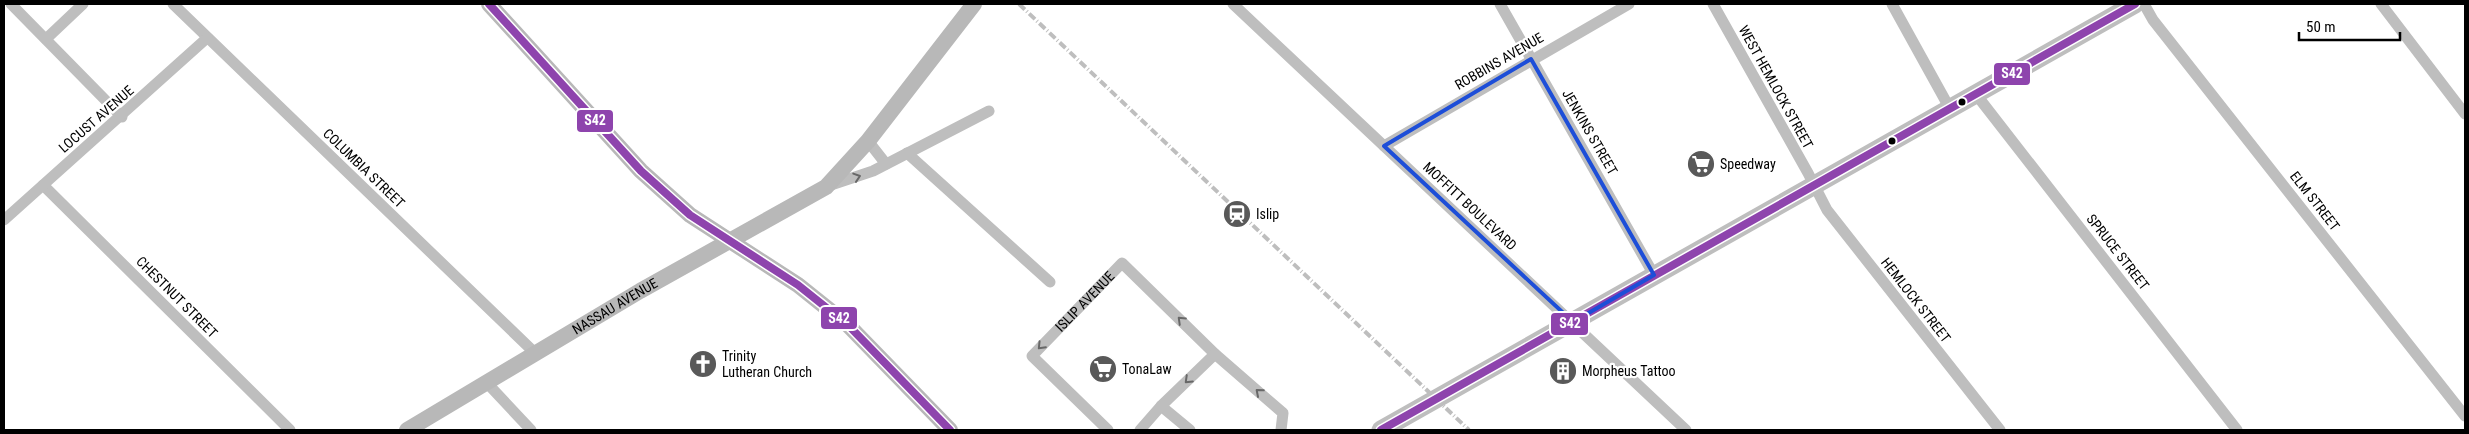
<svg xmlns="http://www.w3.org/2000/svg" width="2469" height="434" viewBox="0 0 2469 434" font-family="'Roboto Condensed',sans-serif">
	<rect width="100%" height="100%" fill="#fff"/>
	<g fill="none" stroke-linecap="round" stroke-linejoin="round">
		<g stroke="#bebebe" stroke-width="11">
			<path d="M11 4 122 117"/>
			<path d="M173 4 536 354"/>
			<path d="M1233 4 1686 430"/>
			<path d="M1500 4 1654 275"/>
			<path d="M1713 4 1808 173 1827 210 2000 430"/>
			<path d="M1892 4 1949 107"/>
			<path d="M2144 4 2153 20 2465 416"/>
			<path d="M2381 4 2465 114"/>
			<path d="M46 39 83 4"/>
			<path d="M1975 93 2237 430"/>
			<path d="M868 141 886 164"/>
			<path d="M1384 146 1629 4"/>
			<path d="M907 153 1050 282"/>
			<path d="M43 185 290 430"/>
			<path d="M828 186 873 171 989 111"/>
			<path d="M4 220 207 38"/>
			<path d="M487 383 531 430"/>
			<path d="M1161 406 1190 430"/>
			<path id="s1" d="M1108 430 1032 356 1122 263 1215 354 1283 413 1281 430"/>
			<path d="M1140 430 1161 406 1215 354"/>
		</g>
		<g stroke="#b8b8b8" stroke-width="16">
			<path d="M489 4 641 171 690 215 798 285 848 325 950 430"/>
			<path id="s2" d="M407 430 640 291 826 187 868 141 974 4"/>
		</g>
		<path stroke="#bebebe" stroke-width="19" d="M1381 430 2135 4"/>
		<path stroke="#bebebe" stroke-width="4" stroke-dasharray="8 2.5 1 2.5" stroke-linecap="butt" d="M1019 4 1469 430"/>
		<defs>
			<path id="bus-1" d="M489 4 641 171 690 215 798 285 848 325 950 430
				M1381 430 2135 4"/>
		</defs>
		<use href="#bus-1" stroke="#fff" stroke-width="11"/>
		<use href="#bus-1" stroke="#8e44ad" stroke-width="8"/>
	</g>
	<defs><path id="oneway-chevron" d="M-2-3.5L2.5 0L-2 3.5" fill="none" stroke-width="1.6" stroke-linecap="round" stroke-linejoin="round" transform="scale(1.25)"/></defs>
	<g stroke="#686868">
		<use href="#oneway-chevron" transform="translate(857 177) rotate(-18)"/>
		<use href="#oneway-chevron" transform="translate(1181 320) rotate(-136)"/>
		<use href="#oneway-chevron" transform="translate(1041 346) rotate(134)"/>
		<use href="#oneway-chevron" transform="translate(1188 380) rotate(136)"/>
		<use href="#oneway-chevron" transform="translate(1259 392) rotate(-139)"/>
	</g>
	<path fill="none" stroke="#1d4ed8" stroke-width="4" stroke-linejoin="round" d="M1531 59 1654 275 1573 322 1384 146Z"/>
	<defs>
		<symbol id="supermarket-disc" viewBox="-11 -11 22 22"><circle r="9.5" fill="#595959" stroke="#fff"/><path d="M-6-5.5h2.5l.6 2H6L4.5 2H-2.5L-4.4-4H-6ZM-1.5 3.2a1.3 1.3 0 1 0 .1 0ZM3 3.2a1.3 1.3 0 1 0 .1 0Z" fill="#fff"/></symbol>
		<symbol id="station-disc" viewBox="-11 -11 22 22"><circle r="9.5" fill="#595959" stroke="#fff"/><path d="M-3-6H3Q5-6 5-4V2Q5 4 3 4L4.5 6H3L1.5 4h-3L-3 6H-4.5L-3 4Q-5 4-5 2V-4Q-5-6-3-6ZM-3.5-4v3h7v-3ZM-3.5 1v1.5H-2V1ZM2 1v1.5H3.5V1Z" fill="#fff"/></symbol>
		<symbol id="church-disc" viewBox="-11 -11 22 22"><circle r="9.5" fill="#595959" stroke="#fff"/><path d="M-1.2-6h2.4v3.5h3.3v2.4h-3.3V6h-2.4V-.1h-3.3v-2.4h3.3Z" fill="#fff"/></symbol>
		<symbol id="building-disc" viewBox="-11 -11 22 22"><circle r="9.5" fill="#595959" stroke="#fff"/><path d="M-4-6H4V6H1V3H-1V6H-4ZM-2.5-4.3h1.7v1.8h-1.7ZM.8-4.3h1.7v1.8H.8ZM-2.5-1h1.7V.8h-1.7ZM.8-1h1.7V.8H.8Z" fill="#fff"/></symbol>
	</defs>
	<g fill-rule="evenodd">
		<use href="#supermarket-disc" x="1685" y="148" width="32" height="32"/>
		<use href="#station-disc" x="1221" y="198" width="32" height="32"/>
		<use href="#church-disc" x="687" y="348" width="32" height="32"/>
		<use href="#supermarket-disc" x="1087" y="353" width="32" height="32"/>
		<use href="#building-disc" x="1547" y="355" width="32" height="32"/>
	</g>
	<g fill="#000" stroke="#fff" stroke-width="2">
		<circle cx="1962" cy="102" r="4.5"/>
		<circle cx="1892" cy="141" r="4.5"/>
	</g>
	<g text-anchor="middle" dominant-baseline="central" stroke-width="4.5" stroke-linejoin="round" paint-order="stroke">
		<g font-size="14" fill="#000" stroke="#fff">
			<text transform="translate(1499 61) rotate(-30)">ROBBINS AVENUE</text>
			<text transform="translate(1776 87) rotate(61)">WEST HEMLOCK STREET</text>
			<text transform="translate(96 119) rotate(-41)">LOCUST AVENUE</text>
			<text transform="translate(1590 132) rotate(60)">JENKINS STREET</text>
			<text transform="translate(364 168) rotate(44)">COLUMBIA STREET</text>
			<text transform="translate(2315 201) rotate(52)">ELM STREET</text>
			<text transform="translate(1470 206) rotate(43)">MOFFITT BOULEVARD</text>
			<text transform="translate(2118 252) rotate(52)">SPRUCE STREET</text>
			<text transform="translate(177 297) rotate(45)">CHESTNUT STREET</text>
			<text transform="translate(1916 300) rotate(52)">HEMLOCK STREET</text>
			<text stroke="none"><textPath href="#s1" startOffset="182">ISLIP AVENUE</textPath></text>
			<text stroke="none"><textPath href="#s2" startOffset="242">NASSAU AVENUE</textPath></text>
		</g>
		<g font-size="14" fill="#000" stroke="#fff" text-anchor="start">
			<text x="1720" y="164">Speedway</text>
			<text x="1256" y="214">Islip</text>
			<text x="722" y="356">Trinity<tspan x="722" dy="16">Lutheran Church</tspan></text>
			<text x="1122" y="369">TonaLaw</text>
			<text x="1582" y="371">Morpheus Tattoo</text>
		</g>
	</g>
	<g stroke="#fff" stroke-width="2">
		<rect x="1993" y="62" width="38" height="24" rx="5" fill="#8e44ad"/>
		<rect x="576" y="109" width="38" height="24" rx="5" fill="#8e44ad"/>
		<rect x="820" y="306" width="38" height="24" rx="5" fill="#8e44ad"/>
		<rect x="1550" y="312" width="39" height="24" rx="5" fill="#8e44ad"/>
	</g>
	<g font-size="14" text-anchor="middle" font-weight="bold" fill="#fff">
		<text x="2012" y="78">S42</text>
		<text x="595" y="125">S42</text>
		<text x="839" y="323">S42</text>
		<text x="1570" y="328">S42</text>
	</g>
	<rect width="2469" height="434" fill="none" stroke="#000000" stroke-width="10"/>
	<path d="M2299 32v8h101v-8" fill="none" stroke="#000000" stroke-width="2.5"/>
	<text x="2306" y="32" font-size="15" fill="#000000" stroke="#ffffff" stroke-width="4" paint-order="stroke">50 m</text>
</svg>
